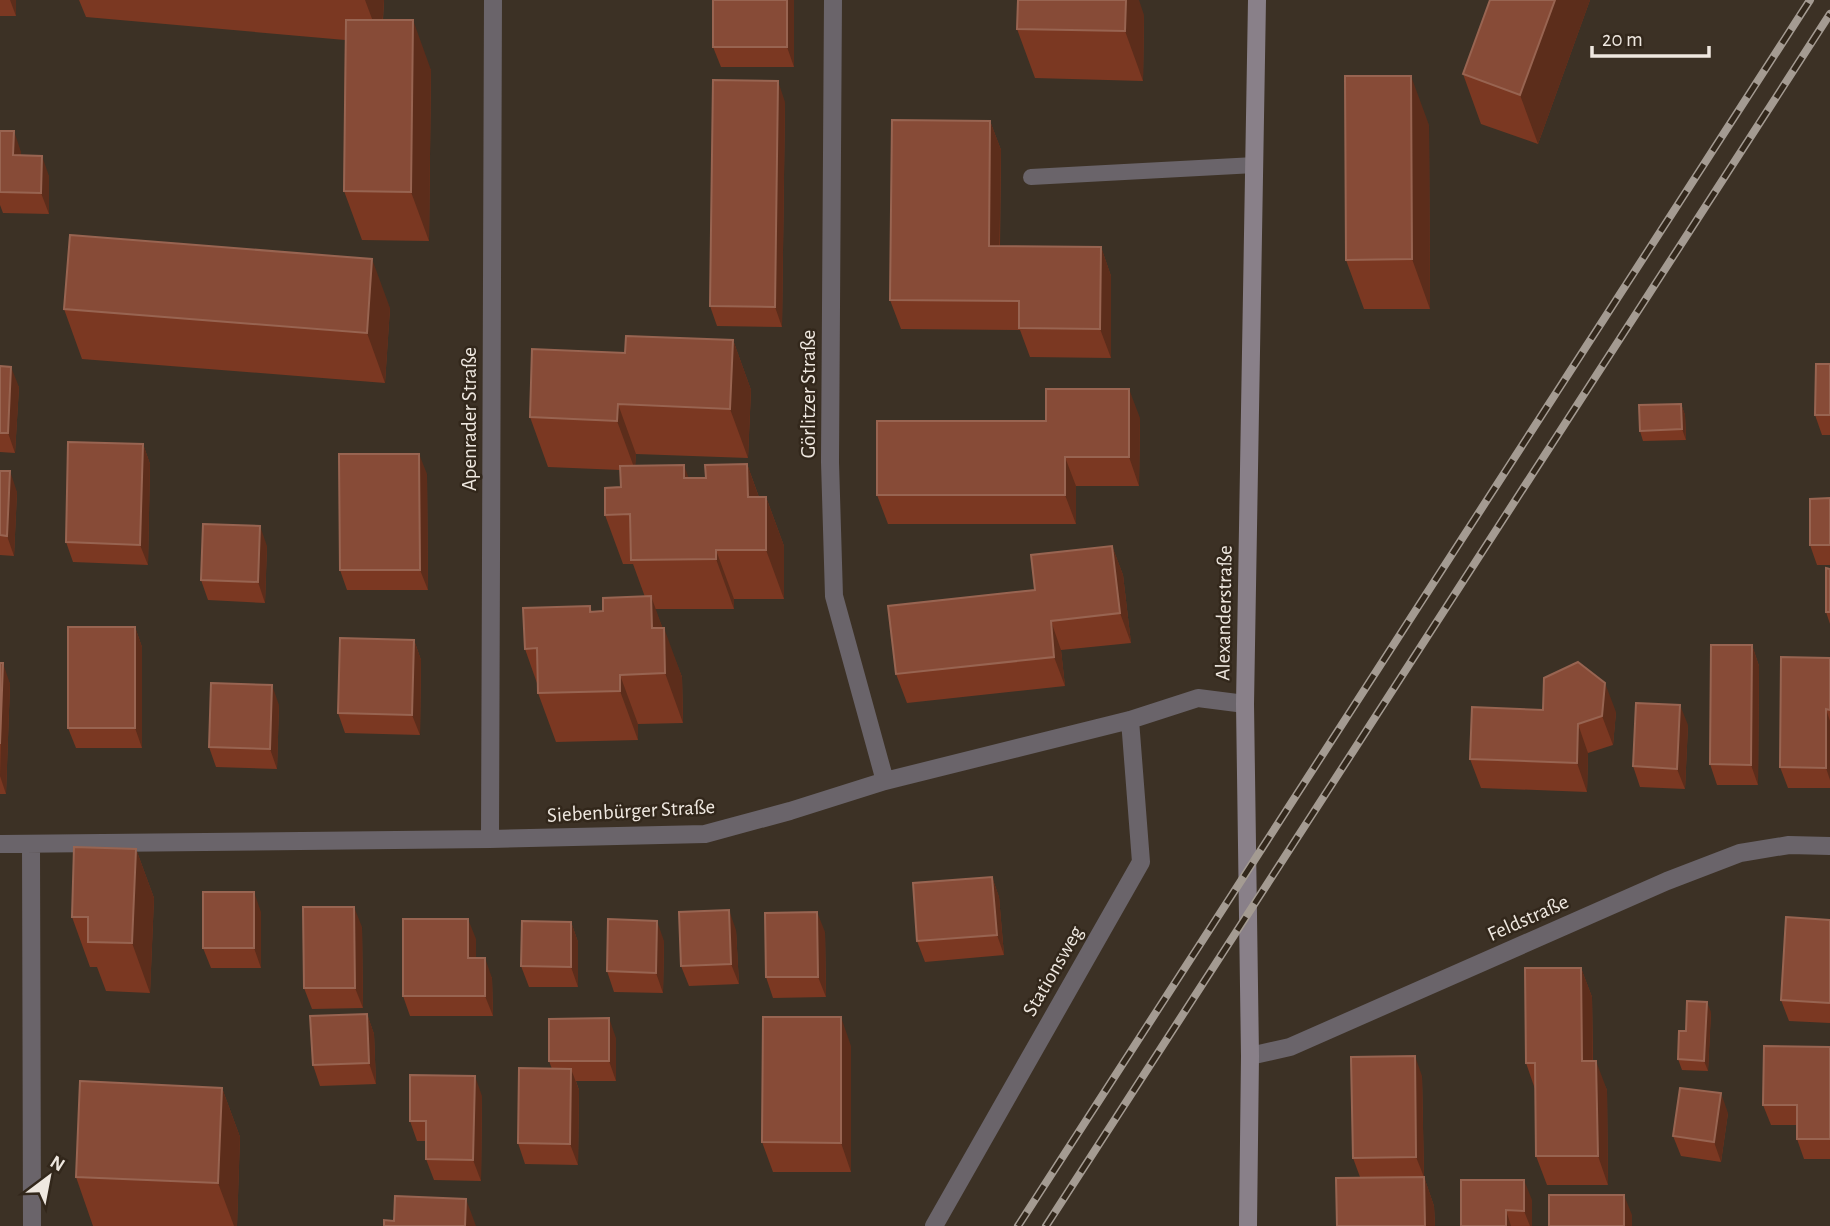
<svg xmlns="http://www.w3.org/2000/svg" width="1830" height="1226" viewBox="0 0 1830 1226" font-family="'Alegreya Sans',sans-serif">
	<rect width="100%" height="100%" fill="#3c3125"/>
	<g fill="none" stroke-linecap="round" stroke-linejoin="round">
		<path stroke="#6a646a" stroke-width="16" d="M1031 177 1255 165"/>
		<path stroke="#6a646a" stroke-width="18" d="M833 0 830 462 834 596 885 781
			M490 839 493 0
			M0 844 490 839 705 834 790 811 885 781 1130 720 1198 698 1245 704
			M31 845 32 1226
			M1250 1056 1290 1047 1667 881 1740 853 1789 845 1830 846
			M934 1226 1141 862 1130 720"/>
		<path stroke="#898089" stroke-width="18" d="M1248 1226 1250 1056 1245 704 1257 0"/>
		<defs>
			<path id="rail" d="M1018 1226 1810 0
				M1046 1226 1830 14"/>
		</defs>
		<use href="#rail" stroke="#a49b92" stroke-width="8"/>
		<use href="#rail" stroke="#32271b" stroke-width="5" stroke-dasharray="16" stroke-linecap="butt"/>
	</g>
	<path fill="#7b3822" d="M0 0H16V16H0Z
		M79 0H384L383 20 431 70 429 241 362 240 344 191 345 40 86 17Z
		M713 0H794V67H721L713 47Z
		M1490 0H1590L1538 144 1481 124 1463 74Z
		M1144 15 1143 81 1035 78 1017 29Z
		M785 102 782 327 717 326 710 306Z
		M990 121 1001 150 1000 246 1101 247 1111 276V358L1030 357 1020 330 901 329 890 300Z
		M1429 125 1430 309H1364L1346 260Z
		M0 131 21 152V155L49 176V214L3 213 0 205Z
		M390 308 385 383 82 359 64 309Z
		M733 340 751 390 748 458 636 454 635 466 689 478H706L747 464 759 497H766L784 546V599H734V609H655L682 677 683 723 638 724V740L556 742 538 693V686L525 649 590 606 592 612 603 611 645 597 633 564H623L605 515 621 487 620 470 548 467 530 417 625 353Z
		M1830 364V435H1822L1815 415Z
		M0 366 19 387 15 453 0 452Z
		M1681 404 1685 415 1686 440 1643 441 1640 431Z
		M1140 418 1139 486H1076V524H888L877 495 1046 421Z
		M143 444 150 464 148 565 73 562 66 542Z
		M0 471 17 492 14 556 0 555Z
		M427 474 428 590H347L340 570Z
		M1830 498V565H1817L1810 545Z
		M267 546 265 603 208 600 201 580Z
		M1112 546 1123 575 1131 643 1061 650 1065 686 907 703 896 674 1035 590Z
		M1830 569V624L1826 612Z
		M135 627 142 647V748H76L68 728Z
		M414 640 421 660 420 735 345 733 338 713Z
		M1752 645 1759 666 1758 785H1717L1710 764Z
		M1830 658V788H1788L1780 767Z
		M0 663 10 684 6 794H0Z
		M279 705 277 769 216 767 209 747Z
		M1543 710 1616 712 1613 745 1588 753 1587 792 1481 788 1470 759Z
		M1688 725 1685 789 1640 787 1633 766Z
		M136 849 154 898 150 993 106 991 97 967H90L72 917Z
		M992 877 999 897 1004 955 925 962 917 941Z
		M261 912V968H211L203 948Z
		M1830 920V1023L1789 1021 1781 1000Z
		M571 922 578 942V987H529L521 966Z
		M362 927 363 1008 312 1009 304 988Z
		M736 930 739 984 689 986 681 966Z
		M825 932 826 997 773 998 766 977Z
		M476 939V958L492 978 493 1016H410L403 996Z
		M664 941 663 993 614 992 607 971Z
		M1581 968 1592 997 1593 1061 1607 1090 1608 1185H1547L1536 1156 1535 1089 1526 1063Z
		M1711 1012 1708 1071 1682 1070 1678 1059 1686 1031Z
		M367 1014 374 1034 376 1084 320 1086 313 1065Z
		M616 1038V1081H576L579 1090 578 1165 525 1164 518 1143 552 1069 549 1061Z
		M851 1046V1172H773L762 1142Z
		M1830 1047V1159H1804L1797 1139V1125H1771L1763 1105Z
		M1422 1076 1424 1177 1434 1206 1435 1226H1337L1360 1177 1353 1158Z
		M222 1088 240 1137 237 1226H93L76 1177Z
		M482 1096 481 1181 434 1180 426 1159V1141H417L410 1121Z
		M1728 1113 1721 1162 1681 1156 1673 1136Z
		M1532 1200V1226H1461Z"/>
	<path fill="#5c2d1b" d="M10 0H16V16Z
		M365 0H384L381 43Z
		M787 0H794V67L787 47Z
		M1126 0H1139L1144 15 1143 81 1125 31Z
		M1555 0H1590L1538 144 1520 95Z
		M413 20 431 70 429 241 411 192Z
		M1411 76 1429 125 1430 309 1412 259Z
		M778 81 785 102 782 327 775 307Z
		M990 121 1001 150 999 275 989 246Z
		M14 131 21 152V175L13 155Z
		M42 156 49 176V214L41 193Z
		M1101 247 1111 276V358L1100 329Z
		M372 259 390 308 385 383 367 333Z
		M733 340 751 390 748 458 730 409Z
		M11 367 19 387 15 453 8 433Z
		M1129 389 1140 418 1139 486 1129 457Z
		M618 404 636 454 635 470 617 421Z
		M1681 404 1685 415 1686 440 1682 429Z
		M143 444 150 464 148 565 140 545Z
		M419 454 427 474 428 590 420 570Z
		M1065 457 1076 486V524L1065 495Z
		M747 464 765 514 748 497Z
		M684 465 702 515 684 478Z
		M10 471 17 492 14 556 7 536Z
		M766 497 784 546V599L766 550Z
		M260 526 267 546 265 603 258 582Z
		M1112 546 1123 575 1131 643 1120 613Z
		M716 550 734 599V609L716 559Z
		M651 596 664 632V628L682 677 683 723 665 673 652 628Z
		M1051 621 1061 650 1065 686 1054 657Z
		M135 627 142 647V748L135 728Z
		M414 640 421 660 420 735 412 715Z
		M1752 645 1759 666 1758 785 1751 765Z
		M3 663 10 684 6 794 0 776Z
		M620 675 638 724V740L620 691Z
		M1605 683 1616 712 1613 745 1602 716Z
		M272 685 279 705 277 769 270 749Z
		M1680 705 1688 725 1685 789 1677 769Z
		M1826 709 1830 721V780L1826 768Z
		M1578 724 1588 753 1587 792 1577 763Z
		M136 849 154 898 150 993 132 943Z
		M992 877 999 897 1004 955 997 935Z
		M254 892 261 912V968L254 948Z
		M354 907 362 927 363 1008 355 988Z
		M729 910 736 930 739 984 731 964Z
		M817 912 825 932 826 997 818 977Z
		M468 919 476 939V978L468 958Z
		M657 921 664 941 663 993 656 973Z
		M571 922 578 942V987L571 967Z
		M485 958 492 978 493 1016 485 996Z
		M1581 968 1592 997 1593 1091 1582 1061Z
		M1707 1002 1711 1012 1708 1071 1704 1061Z
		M367 1014 374 1034 376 1084 369 1063Z
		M841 1017 851 1046V1172L841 1143Z
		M609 1018 616 1038V1081L609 1061Z
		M1415 1056 1422 1076 1424 1177 1416 1157Z
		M1596 1061 1607 1090 1608 1185 1598 1156Z
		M571 1069 579 1090 578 1165 570 1144Z
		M475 1076 482 1096 481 1181 473 1160Z
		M222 1088 240 1137 237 1226H234L218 1183Z
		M1721 1093 1728 1113 1721 1162 1714 1142Z
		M1424 1177 1434 1206 1435 1226H1425Z
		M1524 1180 1532 1200V1226H1530L1524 1211Z
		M1624 1195 1632 1215V1226H1624Z
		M466 1199 476 1226H465Z
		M1506 1210 1511 1226H1506Z"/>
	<path fill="#874b37" stroke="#986451" stroke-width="2" d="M713 0H787V47H713Z
		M1018 0H1126L1125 31 1017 29Z
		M1490 0H1555L1520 95 1463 74Z
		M346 20H413L411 192 344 191Z
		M1345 76H1411L1412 259 1346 260Z
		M713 80 778 81 775 307 710 306Z
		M892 120 990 121 989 246 1101 247 1100 329 1019 328V301L890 300Z
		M0 131H14L13 155 42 156 41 193 0 192Z
		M70 235 372 259 367 333 64 309Z
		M626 336 733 340 730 409 618 404 617 421 530 417 532 349 625 353Z
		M1816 364H1830V415H1815Z
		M0 366 11 367 8 433H0Z
		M1046 389H1129V457H1065V495H877V421H1046Z
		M1681 404 1682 429 1640 431 1639 405Z
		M68 442 143 444 140 545 66 542Z
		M339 454H419L420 570H340Z
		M747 464 748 497H766V550H716V559L631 560 630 514 605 515V488L621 487 620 466 684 465V478H706L705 465Z
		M0 471H10L7 536 0 535Z
		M1830 498V545H1810V499Z
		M203 524 260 526 258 582 201 580Z
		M1112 546 1120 613 1051 621 1054 657 896 674 888 606 1035 590 1031 555Z
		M1826 568 1830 569V612H1826Z
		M651 596 652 628H664L665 673 620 675V691L538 693 537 648 525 649 523 608 590 606V612L603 611V598Z
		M68 627H135V728H68Z
		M340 638 414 640 412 715 338 713Z
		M1711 645H1752L1751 765 1710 764Z
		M1781 657 1830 658V710L1826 709V768L1780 767Z
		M1578 662 1605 683 1602 716 1578 724 1577 763 1470 759 1472 707 1543 710 1544 678Z
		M0 663H3L0 744Z
		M211 683 272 685 270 749 209 747Z
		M1636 703 1680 705 1677 769 1633 766Z
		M74 847 136 849 132 943 88 942V917H72Z
		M992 877 997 935 917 941 913 883Z
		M203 892H254V948H203Z
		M303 907H354L355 988H304Z
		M729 910 731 964 681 966 679 912Z
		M817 912 818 977H766L765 913Z
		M1786 917 1830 920V1003L1781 1000Z
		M403 919H468V958H485V996H403Z
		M608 919 657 921 656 973 607 971Z
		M522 921 571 922V967L521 966Z
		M1525 968H1581L1582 1061H1596L1598 1156H1536L1535 1063H1526Z
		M1687 1001 1707 1002 1704 1061 1678 1059 1679 1031H1686Z
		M367 1014 369 1063 313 1065 310 1016Z
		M763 1017H841V1143L762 1142Z
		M609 1018V1061H549V1019Z
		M1764 1046 1830 1047V1139H1797V1105H1763Z
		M1415 1056 1416 1157 1353 1158 1351 1057Z
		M519 1068 571 1069 570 1144 518 1143Z
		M410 1075 475 1076 473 1160 426 1159V1121H410Z
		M80 1081 222 1088 218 1183 76 1177Z
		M1680 1088 1721 1093 1714 1142 1673 1136Z
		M1424 1177 1425 1226H1337L1336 1178Z
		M1461 1180H1524V1211L1506 1210V1226H1461Z
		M1549 1195H1624V1226H1549Z
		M395 1196 466 1199 465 1226H384V1220L394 1221Z"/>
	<g text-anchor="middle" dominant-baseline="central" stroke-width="5" stroke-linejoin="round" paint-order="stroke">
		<g font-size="21" fill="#efe8e0" stroke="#32271b">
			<text transform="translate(808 394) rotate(-90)">Görlitzer Straße</text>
			<text transform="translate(469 419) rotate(-90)">Apenrader Straße</text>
			<text transform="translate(1224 613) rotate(-89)">Alexanderstraße</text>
			<text transform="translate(631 811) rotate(-3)">Siebenbürger Straße</text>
			<text transform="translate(1528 918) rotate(-24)">Feldstraße</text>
			<text transform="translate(1053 971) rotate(-60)">Stationsweg</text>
		</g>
	</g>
	<g transform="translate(49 1177) rotate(32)" stroke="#32271b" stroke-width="5" paint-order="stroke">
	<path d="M0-5L12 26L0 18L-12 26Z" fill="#efe8e0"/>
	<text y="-10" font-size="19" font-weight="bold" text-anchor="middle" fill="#efe8e0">N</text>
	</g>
	<path d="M1592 46v10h117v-10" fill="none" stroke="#efe8e0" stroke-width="3.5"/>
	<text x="1602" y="46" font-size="21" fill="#efe8e0" stroke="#32271b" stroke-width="5" paint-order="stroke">20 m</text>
</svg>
